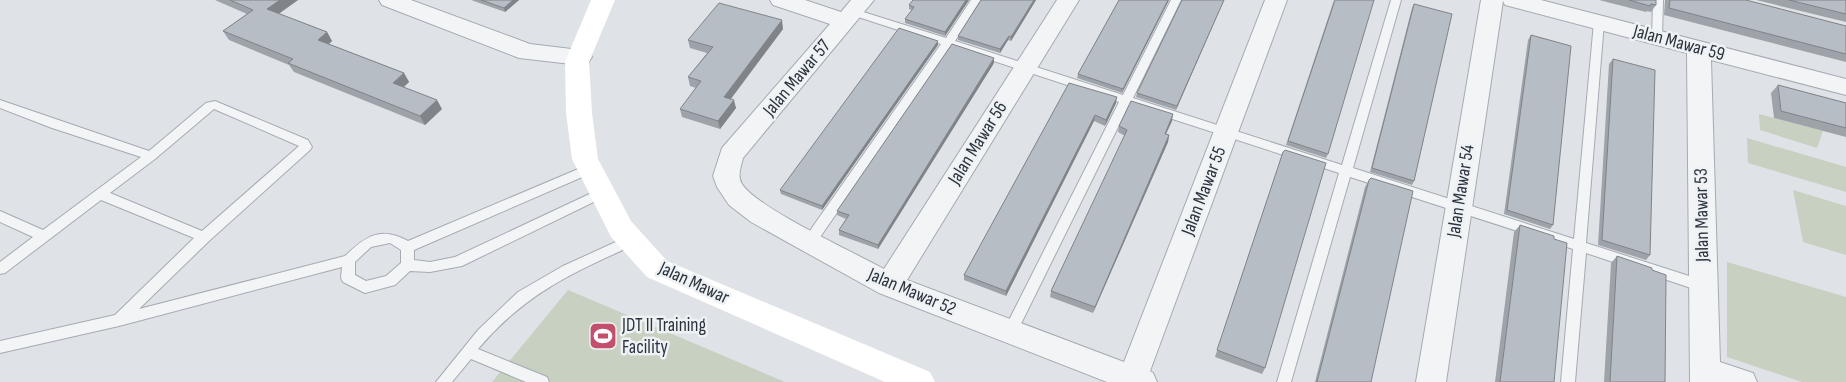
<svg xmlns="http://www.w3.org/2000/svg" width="1846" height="382" viewBox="0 0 1846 382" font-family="'Sofia Sans Condensed',sans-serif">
	<rect width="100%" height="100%" fill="#dfe3e7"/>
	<path fill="#c7d0c1" d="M1759 114 1823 131 1817 148 1760 130Z
		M1747 138 1846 167V192L1748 163Z
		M1793 190 1846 206V255L1803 242Z
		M1727 262 1846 297V382H1802L1727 357Z
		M568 290 785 382H492Z"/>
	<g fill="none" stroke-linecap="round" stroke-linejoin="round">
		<defs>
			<path id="lane" d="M971 0H981L955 41 1123 95 1171 0H1181L1133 98 1342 165 1391 0H1401L1353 168 1574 239 1594 22 1599 18 1603 19 1604 22 1586 243 1708 282 1710 286 1708 290 1703 292 1586 253 1575 382H1561L1573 249 1350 177 1291 382H1277L1339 173 1129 105 1015 336 1010 338 1005 336 1003 332 1005 328 1119 102 951 47 814 246 809 247 804 246 802 242 941 44 849 14 848 12 849 10H857L946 38Z
				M1653 0H1663L1662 38 1657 42 1652 38Z
				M0 100 149 151 206 103 215 101 308 140 312 147 310 150 209 241 139 309 345 256C366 236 380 226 408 241L590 164 594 166 596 169 594 172 414 250V260L430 262 455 257 598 190H606L608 193 606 196 462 266 430 272 410 271 395 285 365 293 343 282 341 278 342 267 119 326 0 353V341L115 315 194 238 101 200 5 273 0 274V262L33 237 0 222V211L43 230 141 157 52 128 0 108ZM214 109 299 146 202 231 110 193 155 159ZM390 243 401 250V263L386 276 366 281 355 275V262L371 247Z
				M631 235 636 236 637 240 636 244C570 274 526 293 478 349L547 377 549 382H526L471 359 452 382H436L478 330 518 292 563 266Z"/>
			<path id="street" d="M379 0H411L530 44 588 51 592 57 588 63 580 65 519 58 382 5Z
				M770 0H805L841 12 851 0H874L743 158C741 167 737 176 742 184 757 208 855 253 884 269L1057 0H1079L907 280 1124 362 1265 0H1287L1150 371 1153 373 1157 382H1107L879 293 751 222 729 205 717 187 713 176 722 148 830 24 773 5Z
				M1481 0H1541L1846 79V95L1711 60 1720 362 1753 373 1757 382H1690L1687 53 1505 5 1503 1 1446 382H1416Z"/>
		</defs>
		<use href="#lane" stroke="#a5abb1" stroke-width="2"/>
		<use href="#street" stroke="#a5abb1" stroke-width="2"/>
		<use href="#lane" fill="#f2f4f6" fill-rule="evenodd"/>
		<use href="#street" fill="#f2f4f6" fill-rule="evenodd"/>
		<path fill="#fff" fill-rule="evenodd" d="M591 0H615L589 62 592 113 598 159 631 221 667 261 930 372 935 382H885L647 277 611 237 572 159 566 113 565 62Z"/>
	</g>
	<path fill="#9da3a9" d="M215 0H298L279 14 327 32 332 41 329 44 404 73 409 82 404 87 442 109 425 125 294 72 289 65 229 40 223 31 247 14Z
		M471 0H519L505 12Z
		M969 0 945 36 905 23V19L912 10 909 9V5Z
		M981 0H1036L1011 41 1008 40 1000 53 958 40V36Z
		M1119 0H1169L1122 93 1077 78 1078 74Z
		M1182 0H1224L1176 110 1136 97 1137 93Z
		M1334 0 1328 154 1326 158 1286 145Z
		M1599 0H1656V5L1651 12 1647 11 1646 12Z
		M1665 0H1746L1846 26V62L1664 15Z
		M1756 0H1846V22Z
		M1414 4V181L1412 185 1370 172 1412 8Z
		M783 29 731 99 736 108 720 129 682 117 680 109 696 88 690 86 688 77 707 53 690 48 688 40Z
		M1531 35 1553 225 1550 229 1504 214 1528 40Z
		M938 45 822 210 781 194 780 190Z
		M1613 59 1650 255 1646 260 1598 245 1609 64Z
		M994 63 878 249 839 235V230L846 219 837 215V211Z
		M1069 83 1116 103 1105 126 1094 121 1006 296 964 280V275Z
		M1778 85 1846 103V137L1774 118 1771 93Z
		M1172 121 1166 134 1169 135 1168 142 1093 313 1050 297 1051 291 1125 136 1118 132 1119 126Z
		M1283 152 1265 368 1262 374 1215 357Z
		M1369 180 1371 382H1315L1365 187Z
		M1520 225 1554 382H1495L1514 232Z
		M1617 256 1665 382H1604L1611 263Z"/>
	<path fill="#808489" d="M280 0H298L272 18 267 9Z
		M513 0H519L505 12 504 8Z
		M966 0H969L945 36V32Z
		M1034 0H1036L1011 41V37Z
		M1168 0H1169L1122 93 1123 89Z
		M1224 0 1176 110 1177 106Z
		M782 20 783 29 726 105 724 97Z
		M327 32 332 41 323 49 318 40Z
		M1009 36 1008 40 1000 53V49Z
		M938 41V45L822 210V206Z
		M994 58V63L878 249V245Z
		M404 73 409 82 398 92 393 83Z
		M1117 97 1116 103 1105 126 1106 120Z
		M437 100 442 109 425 125 420 116Z
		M734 100 736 108 720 129 718 121Z
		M1173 114 1172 121 1163 140 1165 134Z
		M1095 115 1094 121 1006 296V291Z
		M1169 135 1168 142 1093 313 1095 307Z"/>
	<path fill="#b7bdc4" stroke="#808489" d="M230 0H280L267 9 327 32 318 40 404 73 393 83 437 100 420 116 288 63 293 59 223 31 253 10Z
		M481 0H513L504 8Z
		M913 0H966L945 32 905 19 914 7 909 5Z
		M981 0H1034L1011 37 1009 36 1000 49 958 36Z
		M1119 0H1168L1123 89 1078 74Z
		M1182 0H1224L1177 106 1137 93Z
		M1335 0H1374L1328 154 1288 141Z
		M1629 0H1656V5L1651 4 1650 6Z
		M1670 0H1746L1846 26V54L1669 8Z
		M1789 0H1846V14Z
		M719 3 782 20 724 97 734 100 718 121 680 109 701 81 688 77 713 47 688 40Z
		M1414 4 1452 14 1414 181 1372 168Z
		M899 28 938 41 822 206 780 190Z
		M1531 35 1571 46 1553 225 1507 210Z
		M952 44 994 58 878 245 839 230 849 215 837 211Z
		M1613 59 1655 70 1650 255 1602 240Z
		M1069 83 1117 97 1106 120 1095 115 1006 291 964 275Z
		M1778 85 1846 103V128L1781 111Z
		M1131 101 1173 114 1165 134 1169 135 1095 307 1051 291 1127 130 1119 126Z
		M1285 150 1326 163 1265 368 1217 350 1283 152Z
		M1371 178 1413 191 1371 382H1317L1369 180Z
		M1520 225 1554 236V239L1567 243 1554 382H1500Z
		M1617 256 1652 268V270L1666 275 1665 382H1610Z"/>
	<defs>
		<symbol id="stadium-square" viewBox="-11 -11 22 22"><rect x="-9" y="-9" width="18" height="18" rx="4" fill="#c24f6d" stroke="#eff2f5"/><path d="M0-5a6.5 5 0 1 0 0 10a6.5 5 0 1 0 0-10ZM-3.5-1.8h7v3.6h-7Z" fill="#fff"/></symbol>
	</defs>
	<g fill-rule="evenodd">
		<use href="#stadium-square" x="587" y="320" width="32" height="32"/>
	</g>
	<g text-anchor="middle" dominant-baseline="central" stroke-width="5" stroke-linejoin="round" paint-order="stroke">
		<g font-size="19" fill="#2a333d" stroke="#eff2f5">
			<text transform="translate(1679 43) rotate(15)">Jalan Mawar 59</text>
			<text transform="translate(797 78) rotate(-50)">Jalan Mawar 57</text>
			<text transform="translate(978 143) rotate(-58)">Jalan Mawar 56</text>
			<text transform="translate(1204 191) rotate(-69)">Jalan Mawar 55</text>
			<text transform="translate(1461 191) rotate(-81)">Jalan Mawar 54</text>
			<text transform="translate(1702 215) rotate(-91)">Jalan Mawar 53</text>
			<text transform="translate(694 283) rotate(25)">Jalan Mawar</text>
			<text transform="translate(912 292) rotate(23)">Jalan Mawar 52</text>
		</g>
		<g font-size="19" fill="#2a333d" stroke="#eff2f5" text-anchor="start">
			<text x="622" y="325">JDT II Training<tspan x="622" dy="22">Facility</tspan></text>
		</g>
	</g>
</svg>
